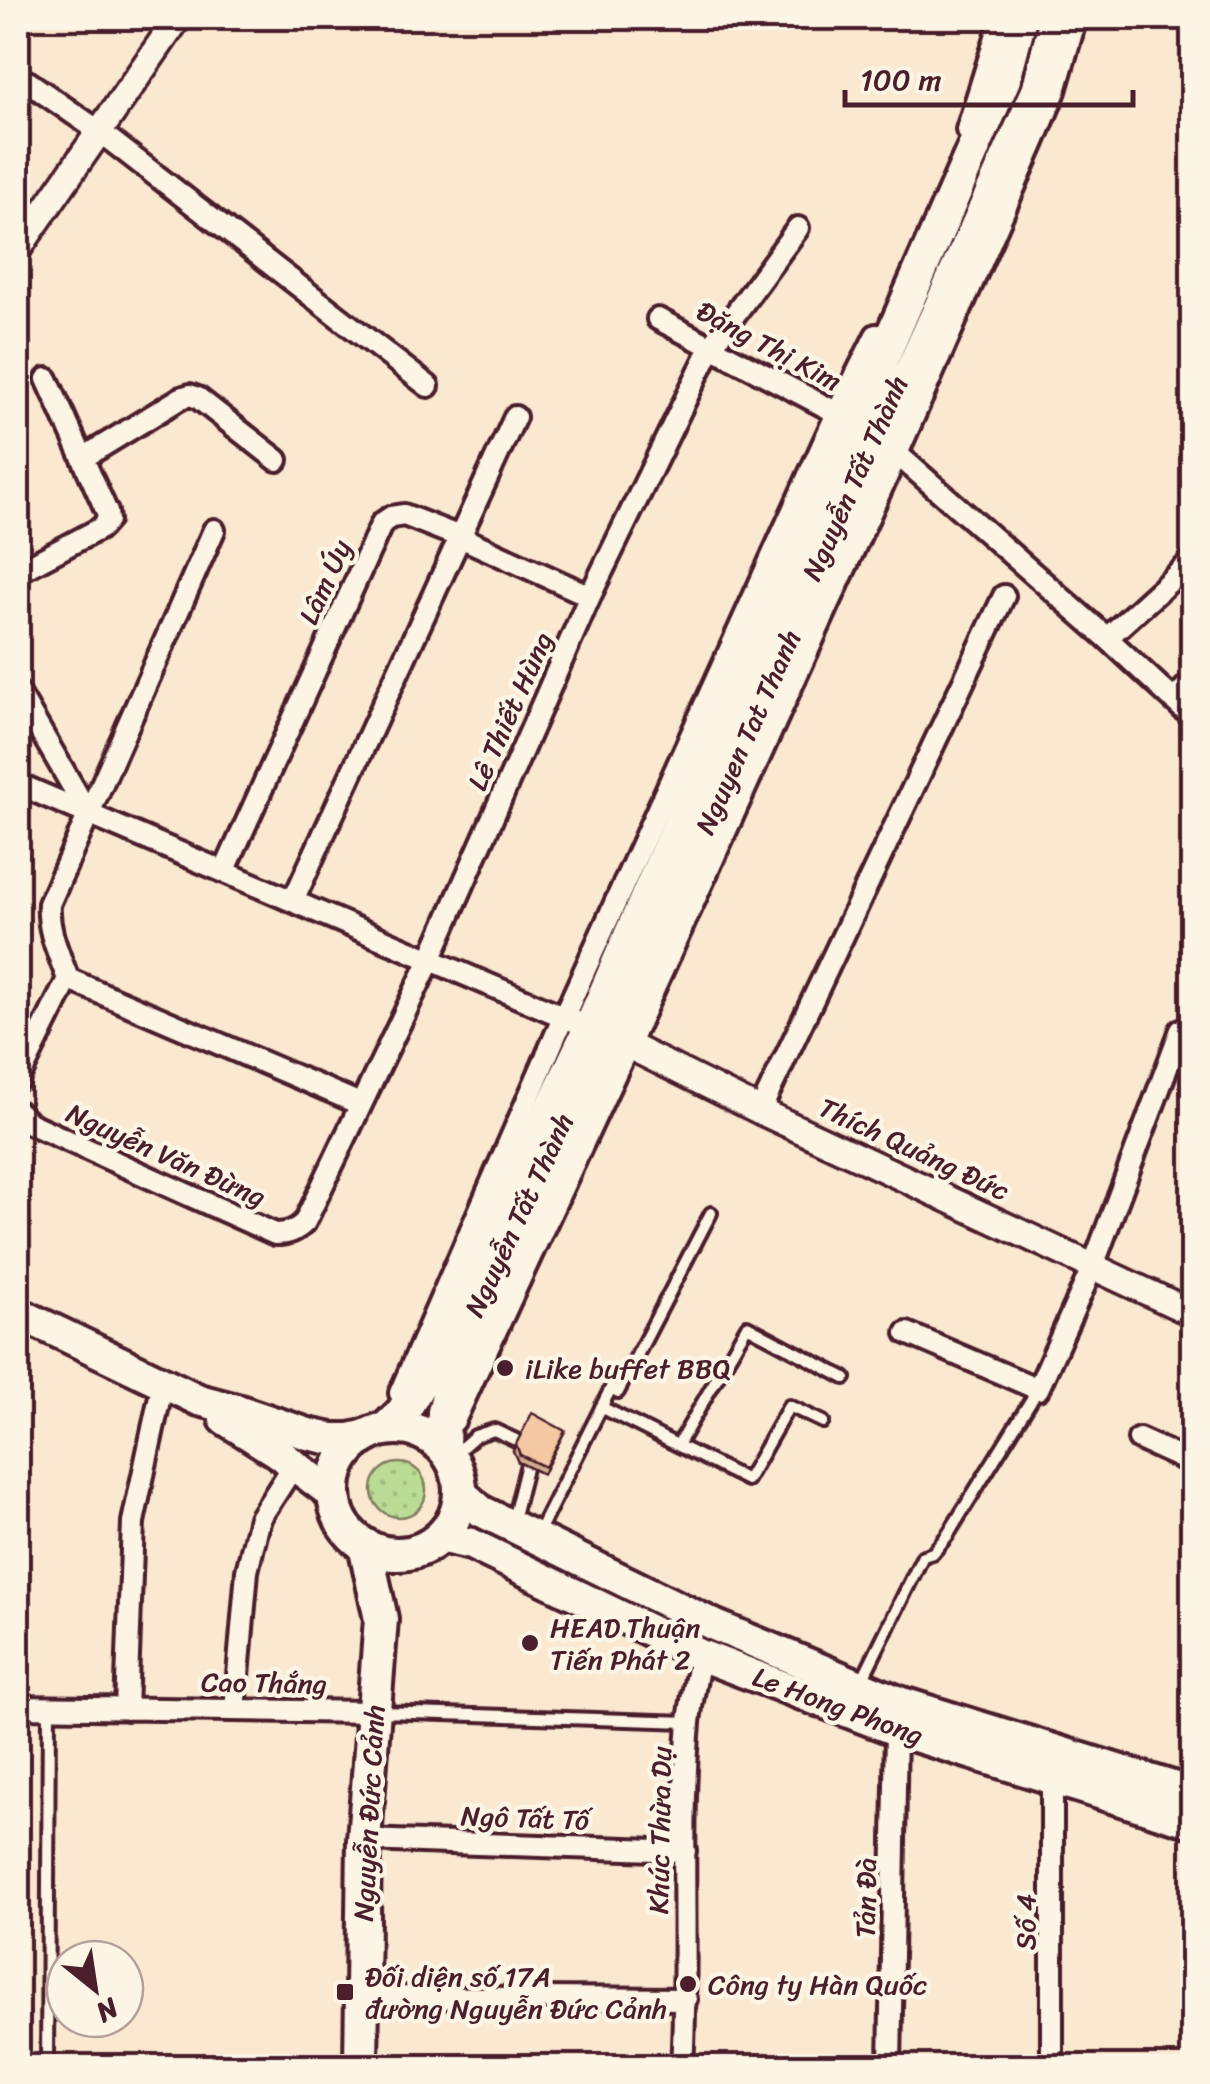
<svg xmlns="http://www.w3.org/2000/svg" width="1210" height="2084" viewBox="0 0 1210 2084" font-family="Sriracha,sans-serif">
	<defs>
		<pattern id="grass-dots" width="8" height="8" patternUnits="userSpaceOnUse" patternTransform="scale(2.5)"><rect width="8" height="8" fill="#bbdc95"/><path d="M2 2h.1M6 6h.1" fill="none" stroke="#a2bc81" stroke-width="1.8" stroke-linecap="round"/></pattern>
	</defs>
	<rect width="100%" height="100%" fill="#fae8d1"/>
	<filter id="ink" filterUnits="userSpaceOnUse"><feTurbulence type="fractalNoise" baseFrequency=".01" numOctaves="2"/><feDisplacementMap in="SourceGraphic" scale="20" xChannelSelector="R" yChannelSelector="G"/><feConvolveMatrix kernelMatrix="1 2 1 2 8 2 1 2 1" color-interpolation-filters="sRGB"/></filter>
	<g filter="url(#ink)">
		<path fill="url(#grass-dots)" stroke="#827e60" stroke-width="2.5" d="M372 1490a27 27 0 1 1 54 0a27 27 0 1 1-54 0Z"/>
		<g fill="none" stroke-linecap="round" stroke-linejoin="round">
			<defs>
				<path id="service" d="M601 1407 747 1480 789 1406 823 1422
					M678 1445 747 1326 845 1378
					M451 1457 475 1436 494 1430 518 1441 528 1460 513 1520
					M536 1537 611 1388 618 1392 711 1213
					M860 1684 923 1556 933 1553 947 1536 1038 1389
					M381 1712 688 1722
					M47 2066 49 1708"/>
				<path id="minor" d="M28 82 100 132 428 386
					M967 130 1002 18
					M658 319 847 418
					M889 447 1107 638 1192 717
					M83 458 181 398 190 395 198 398 277 460
					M214 530 49 904C47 931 59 954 68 979L360 1104
					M18 572 101 528 108 520 107 512 47 379
					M1107 638 1192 561
					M18 692 89 815
					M1174 700 1192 681
					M18 784 574 1021
					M224 872 382 523 391 517 404 515 460 537 590 596
					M293 901 515 417
					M18 1080 68 979
					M760 1111 1004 596
					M18 1112 29 1123 275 1234C288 1234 296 1231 305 1222L430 960 590 596 711 347 798 228
					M907 1333 1038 1389 1093 1266 1181 1030 1192 1034
					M400 1393 564 1016 837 413 876 335
					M454 1421 628 1046 897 454 1035 140 1055 91 1076 18
					M1139 1439 1192 1463
					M18 1707 373 1712
					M126 1709 133 1522 163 1382
					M235 1710 247 1571 260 1518 294 1465
					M1052 1778V2066
					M364 1840 685 1851
					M362 1997 686 1999
					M682 2066C689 1952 679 1837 689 1723 691 1700 697 1677 700 1655
					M890 2066 896 1730"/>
				<path id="tertiary" d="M18 249 178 18
					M611 1037 760 1111 1192 1313"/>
				<path id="secondary" d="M18 1313 199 1400 237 1410 308 1434 332 1439H350L368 1435
					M225 1419 277 1452 334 1495
					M461 1493 481 1511 714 1625 899 1702 1192 1793
					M440 1537 471 1544 700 1655 896 1730 1192 1822"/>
				<path id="primary" d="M387 1428 403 1412 430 1365 590 1028 1004 79 1020 18
					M334 1491a63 63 0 1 1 126 0a63 63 0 1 1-126 0Z
					M443 1446 444 1412 453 1375 611 1037 1038 91 1056 18
					M361 2066 364 1840 381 1619 365 1545"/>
			</defs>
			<use href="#service" stroke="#4a1f2b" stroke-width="18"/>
			<use href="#minor" stroke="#4a1f2b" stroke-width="28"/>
			<use href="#tertiary" stroke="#4a1f2b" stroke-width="32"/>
			<use href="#secondary" stroke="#4a1f2b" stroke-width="38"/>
			<use href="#primary" stroke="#4a1f2b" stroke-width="40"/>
			<use href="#service" stroke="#fcf5e5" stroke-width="10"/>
			<use href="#minor" stroke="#fcf5e5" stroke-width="20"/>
			<use href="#tertiary" stroke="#fcf5e5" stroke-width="25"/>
			<use href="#secondary" stroke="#fcf5e5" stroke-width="30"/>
			<use href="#primary" stroke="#fcf5e5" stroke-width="32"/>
		</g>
		<path fill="#d2ac8c" stroke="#4a1f2b" stroke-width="2.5" d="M565 1431 543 1474 518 1462 513 1451 516 1444Z"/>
		<path fill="#f4c8a3" stroke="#4a1f2b" stroke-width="2.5" d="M532 1413 565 1431 545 1467 520 1455 516 1444Z"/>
	</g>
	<g fill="#4a1f2b" stroke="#fcf5e5" stroke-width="4">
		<circle cx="505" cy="1368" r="10"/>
		<circle cx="530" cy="1643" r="10"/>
		<circle cx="688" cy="1984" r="10"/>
		<rect x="335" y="1982" width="20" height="20" rx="5"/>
	</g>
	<g text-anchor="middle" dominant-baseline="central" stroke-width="9" stroke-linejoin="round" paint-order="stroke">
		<g font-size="28" fill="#4a1f2b" stroke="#fcf5e5">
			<text transform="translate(769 346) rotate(28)">Đặng Thị Kim</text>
			<text transform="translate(855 478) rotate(-66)">Nguyễn Tất Thành</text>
			<text transform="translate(325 582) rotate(-66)">Lâm Úy</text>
			<text transform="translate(510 711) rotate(-66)">Lê Thiết Hùng</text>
			<text transform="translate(748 732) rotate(-66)">Nguyen Tat Thanh</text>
			<text transform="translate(914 1149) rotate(25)">Thích Quảng Đức</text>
			<text transform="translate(166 1155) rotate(24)">Nguyễn Văn Đừng</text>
			<text transform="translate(519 1215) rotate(-65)">Nguyễn Tất Thành</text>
			<text transform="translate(264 1683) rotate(1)">Cao Thắng</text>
			<text transform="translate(838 1706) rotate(20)">Le Hong Phong</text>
			<text transform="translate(369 1813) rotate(-87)">Nguyễn Đức Cảnh</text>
			<text transform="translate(525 1818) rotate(2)">Ngô Tất Tố</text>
			<text transform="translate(660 1830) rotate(-89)">Khúc Thừa Dụ</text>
			<text transform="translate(866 1898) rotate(-89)">Tản Đà</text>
			<text transform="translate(1025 1922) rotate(-90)">Số 4</text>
		</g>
		<g font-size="28" fill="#4a1f2b" stroke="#fcf5e5" text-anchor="start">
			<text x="525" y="1368">iLike buffet BBQ</text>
			<text x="550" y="1627">HEAD Thuận<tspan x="550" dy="32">Tiến Phát 2</tspan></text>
			<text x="365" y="1976">Đối diện số 17A<tspan x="365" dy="32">đường Nguyễn Đức Cảnh</tspan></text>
			<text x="708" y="1984">Công ty Hàn Quốc</text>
		</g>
	</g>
	<rect width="1210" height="2084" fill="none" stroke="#fcf5e5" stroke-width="60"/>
	<rect x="30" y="30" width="1150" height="2024" fill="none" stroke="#4a1f2b" stroke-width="4" filter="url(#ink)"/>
	<g transform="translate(95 1989) rotate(150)"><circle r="48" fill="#fcf5e5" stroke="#b59f9b" stroke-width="2.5"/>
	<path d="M0-8L18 38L0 25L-18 38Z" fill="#4a1f2b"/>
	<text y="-15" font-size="28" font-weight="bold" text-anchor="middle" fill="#4a1f2b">N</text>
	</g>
	<path d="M845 90v15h288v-15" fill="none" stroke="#4a1f2b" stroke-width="5"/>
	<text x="860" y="90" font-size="30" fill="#4a1f2b" stroke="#fcf5e5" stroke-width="8" paint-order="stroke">100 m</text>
</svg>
